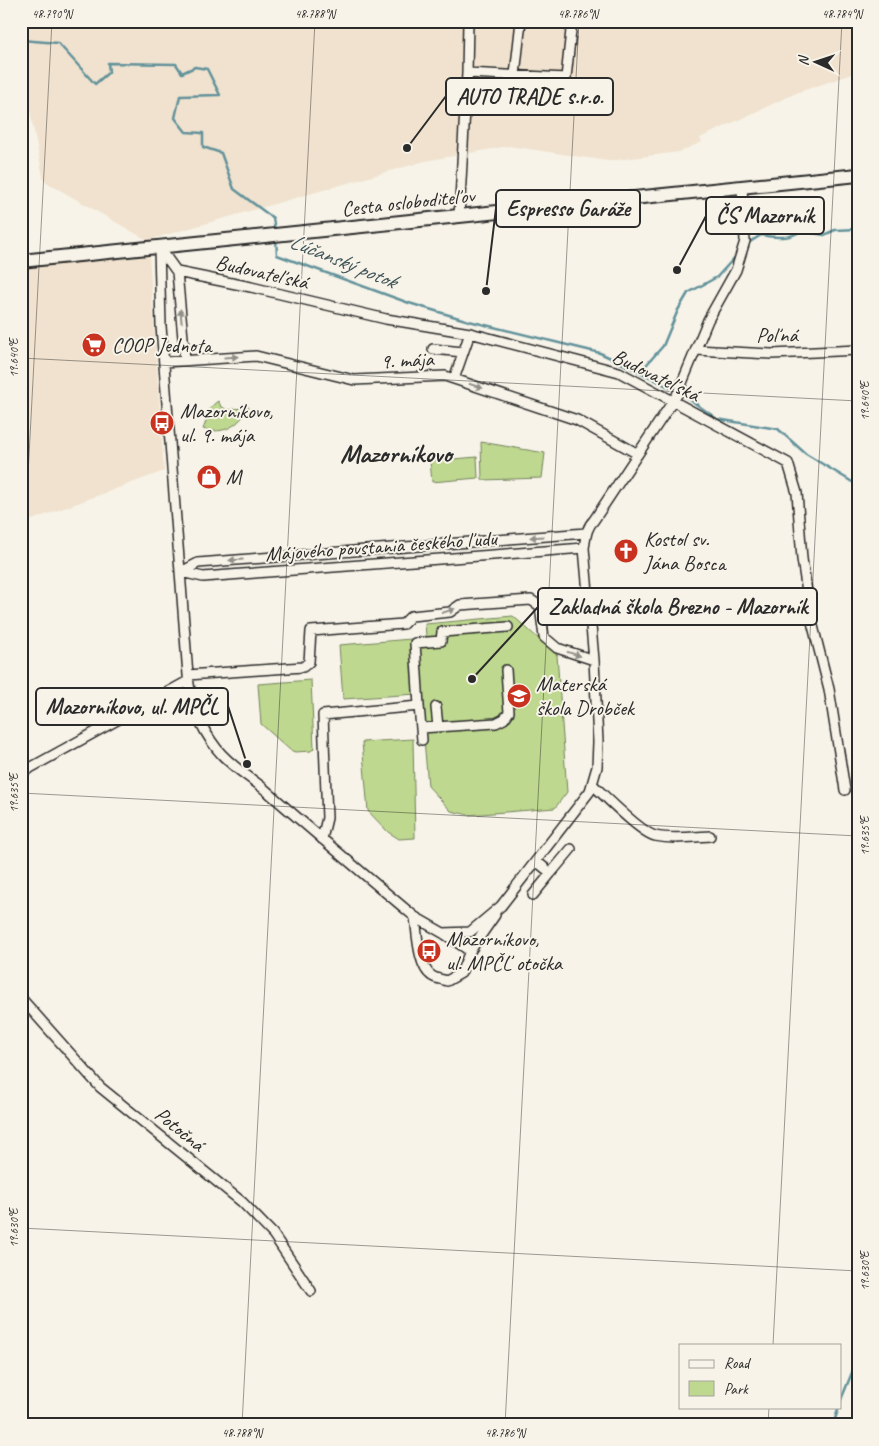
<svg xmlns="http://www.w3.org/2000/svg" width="879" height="1446" viewBox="0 0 879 1446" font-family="Caveat,sans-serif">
	<rect width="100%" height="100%" fill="#f7f3e8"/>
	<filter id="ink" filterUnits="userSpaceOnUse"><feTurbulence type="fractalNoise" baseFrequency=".02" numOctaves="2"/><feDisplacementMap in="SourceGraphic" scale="10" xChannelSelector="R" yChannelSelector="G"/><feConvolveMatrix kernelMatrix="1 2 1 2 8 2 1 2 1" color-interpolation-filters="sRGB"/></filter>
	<g filter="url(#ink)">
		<path fill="#f0e2ce" d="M21 21H858V72L796 93 700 138 702 142 679 152 608 161 509 146 425 161 148 240 164 471 21 524V262L147 240 44 181 26 91 21 84Z"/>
		<path fill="#bed88f" stroke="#74825d" d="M218 401 221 406 227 410 249 407C239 426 224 435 203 429 209 416 205 410 218 401Z
			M481 442 545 453 542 478 482 480Z
			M477 457 478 478 432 482 430 461Z
			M513 616 557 655 567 792 555 808 468 815 451 811 428 786 424 739 425 734 429 730 423 720 418 650 422 647H427L425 624Z
			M411 639 416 694 343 699 339 645Z
			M311 680 314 748 311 751 295 752 290 750 261 724 258 684Z
			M413 739 415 838 399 839 388 832 368 811 362 742Z"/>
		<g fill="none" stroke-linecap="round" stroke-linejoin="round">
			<path stroke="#63929b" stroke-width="2.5" d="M21 40 58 43 95 84 109 72 108 63 176 64 182 73 195 67 207 69 220 95 180 96 175 118 186 132 203 133V147L221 153 234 189 273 218 275 230
				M276 238 277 255 409 303 469 321 600 353 640 372 676 391
				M750 242 761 235C776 237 788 240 801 231L824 235 835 230 858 229
				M640 372 663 346 678 310 688 293 717 277 736 256
				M681 393 717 419 778 429 806 454 854 483 858 481
				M840 1402 858 1358
				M833 1425 839 1407"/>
			<defs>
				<path id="minor" d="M467 73 566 78 572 21
					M515 75 521 21
					M459 217 467 73 468 21
					M159 247 177 272 251 287 386 319 470 333 619 372 788 463 797 493 802 559 811 618 829 689 845 790
					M159 247 161 326 188 675C190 702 200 727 217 749 231 767 252 778 269 793 317 835 366 876 415 917L443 933 470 951
					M177 272 185 360
					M433 349 463 352
					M696 350 772 354 858 350
					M165 362 256 356 354 380 445 376 577 420 638 454
					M454 379 470 333
					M181 572 198 563 586 533
					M181 572 203 577 584 548
					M188 675 303 667 309 662 311 631 403 624 411 616 450 612 460 605 531 600 540 606 544 637 557 648 594 660
					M419 706 422 740
					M436 707 438 727
					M421 728 496 723 504 719 509 712 506 670
					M21 773 188 681
					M592 784C605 796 640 832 655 836 673 840 692 837 710 836
					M322 839 327 818 323 715 419 706 415 643 441 641 442 632 508 627
					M551 873 571 849
					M533 895 551 873 536 861
					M415 917C417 931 418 968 432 976 436 979 442 979 447 981L461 973 470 951 495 915
					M443 933 470 932 501 906 590 791 597 767 598 742 594 660 584 548C586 537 586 528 594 520L677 395 708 320 736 270 745 241 742 187
					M21 998 100 1087 242 1202 273 1234 311 1291"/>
				<path id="secondary" d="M21 261 858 175"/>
			</defs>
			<use href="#minor" stroke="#2b2b2b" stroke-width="12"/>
			<use href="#secondary" stroke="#2b2b2b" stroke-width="16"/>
			<use href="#minor" stroke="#f7f3e8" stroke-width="9"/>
			<use href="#secondary" stroke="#f7f3e8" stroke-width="12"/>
		</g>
		<defs><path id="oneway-solid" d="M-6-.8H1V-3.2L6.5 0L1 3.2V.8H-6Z" transform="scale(1.25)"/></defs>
		<g fill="#918f8a">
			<use href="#oneway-solid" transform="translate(181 316) rotate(-95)"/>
			<use href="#oneway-solid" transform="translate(231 357) rotate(-3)"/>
			<use href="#oneway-solid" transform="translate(476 386) rotate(18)"/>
			<use href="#oneway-solid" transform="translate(537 537) rotate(176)"/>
			<use href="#oneway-solid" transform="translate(236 560) rotate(176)"/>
			<use href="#oneway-solid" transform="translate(448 611) rotate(-17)"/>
			<use href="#oneway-solid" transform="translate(574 654) rotate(18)"/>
		</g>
	</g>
	<path fill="none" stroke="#2b2b2b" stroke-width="1" stroke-opacity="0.45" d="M21 358 858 401M21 607 52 21M21 793 858 836M21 1228 858 1271M773 1345 842 21M242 1425 315 21M505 1425 579 21M768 1425 769 1407"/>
	<defs>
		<symbol id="supermarket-disc" viewBox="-11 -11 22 22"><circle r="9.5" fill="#c8321e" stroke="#f7f3e8"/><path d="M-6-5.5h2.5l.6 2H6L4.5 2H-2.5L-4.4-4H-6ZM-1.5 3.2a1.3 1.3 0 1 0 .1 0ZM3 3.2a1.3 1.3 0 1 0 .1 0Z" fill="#fff"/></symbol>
		<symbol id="bus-disc" viewBox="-11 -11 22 22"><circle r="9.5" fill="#c8321e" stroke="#f7f3e8"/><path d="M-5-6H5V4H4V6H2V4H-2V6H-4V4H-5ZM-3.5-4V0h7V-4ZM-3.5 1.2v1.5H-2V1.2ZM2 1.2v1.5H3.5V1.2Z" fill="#fff"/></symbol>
		<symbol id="shop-disc" viewBox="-11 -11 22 22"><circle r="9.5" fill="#c8321e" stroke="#f7f3e8"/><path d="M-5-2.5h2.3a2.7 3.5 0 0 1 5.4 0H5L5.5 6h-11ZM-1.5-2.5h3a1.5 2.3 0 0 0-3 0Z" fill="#fff"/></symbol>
		<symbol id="church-disc" viewBox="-11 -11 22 22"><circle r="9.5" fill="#c8321e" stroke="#f7f3e8"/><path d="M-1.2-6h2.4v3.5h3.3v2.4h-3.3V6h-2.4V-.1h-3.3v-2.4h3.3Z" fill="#fff"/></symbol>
		<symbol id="school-disc" viewBox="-11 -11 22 22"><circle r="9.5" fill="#c8321e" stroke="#f7f3e8"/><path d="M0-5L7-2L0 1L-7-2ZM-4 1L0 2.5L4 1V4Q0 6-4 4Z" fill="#fff"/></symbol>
	</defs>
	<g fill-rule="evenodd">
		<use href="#supermarket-disc" x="80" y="331" width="28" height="28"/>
		<use href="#bus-disc" x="148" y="409" width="28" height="28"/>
		<use href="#shop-disc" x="195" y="463" width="28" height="28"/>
		<use href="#church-disc" x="612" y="537" width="28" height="28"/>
		<use href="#school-disc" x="505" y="682" width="28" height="28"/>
		<use href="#bus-disc" x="415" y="937" width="28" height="28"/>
	</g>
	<g text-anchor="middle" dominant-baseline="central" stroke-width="4" stroke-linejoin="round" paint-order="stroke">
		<g font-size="21" fill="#2b2b2b" stroke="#f7f3e8">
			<text transform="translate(408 202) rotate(-6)">Cesta osloboditeľov</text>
			<text transform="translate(262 272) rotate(13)">Budovateľská</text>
			<text x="777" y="335">Poľná</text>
			<text transform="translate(407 360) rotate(-3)">9. mája</text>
			<text transform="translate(656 375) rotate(26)">Budovateľská</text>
			<text transform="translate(381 546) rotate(-4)">Májového povstania českého ľudu</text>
			<text transform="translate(180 1129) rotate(39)">Potočná</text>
		</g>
		<g font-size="21" fill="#2b2b2b" stroke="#f7f3e8" text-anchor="start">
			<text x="112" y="345">COOP Jednota</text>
			<text x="180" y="411">Mazorníkovo,<tspan x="180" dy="24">ul. 9. mája</tspan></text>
			<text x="226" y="477">M</text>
			<text x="644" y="539">Kostol sv.<tspan x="644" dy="24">Jána Bosca</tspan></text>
			<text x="536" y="684">Materská<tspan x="536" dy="24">škola Drobček</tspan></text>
			<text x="446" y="939">Mazorníkovo,<tspan x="446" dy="24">ul. MPČĽ otočka</tspan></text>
		</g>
		<g font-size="22" font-style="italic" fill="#42565a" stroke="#f7f3e8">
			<text transform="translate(343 261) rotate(22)">Lúčanský potok</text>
		</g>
		<g font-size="26" font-weight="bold" fill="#2b2b2b" stroke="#f7f3e8">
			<text x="396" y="453">Mazorníkovo</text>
		</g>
	</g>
	<path fill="none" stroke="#2b2b2b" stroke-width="2" d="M407 148L446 96M486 291L496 208M677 270L706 216M472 679L538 607M247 764L228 706"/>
	<g fill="#2b2b2b" stroke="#f7f3e8" stroke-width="2">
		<circle cx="407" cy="148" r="5"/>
		<circle cx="486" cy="291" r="5"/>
		<circle cx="677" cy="270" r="5"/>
		<circle cx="472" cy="679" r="5"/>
		<circle cx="247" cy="764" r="5"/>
	</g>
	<g fill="#f7f3e8" stroke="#2b2b2b" stroke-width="2">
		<rect x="446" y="78" width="167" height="37" rx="5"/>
		<rect x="496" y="190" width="144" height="37" rx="5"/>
		<rect x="706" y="197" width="118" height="37" rx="5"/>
		<rect x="538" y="588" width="279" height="37" rx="5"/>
		<rect x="36" y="688" width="192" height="37" rx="5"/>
	</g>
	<g font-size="22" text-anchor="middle" font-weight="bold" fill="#2b2b2b">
		<text x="530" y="104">AUTO TRADE s.r.o.</text>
		<text x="568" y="216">Espresso Garáže</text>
		<text x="765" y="223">ČS Mazorník</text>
		<text x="678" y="614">Zakladná škola Brezno - Mazorník</text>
		<text x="132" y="714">Mazorníkovo, ul. MPČL</text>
	</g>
	<rect width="879" height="1446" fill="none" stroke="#f7f3e8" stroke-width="55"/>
	<rect x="679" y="1344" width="162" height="65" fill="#f7f3e8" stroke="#a5a39c"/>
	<rect x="689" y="1360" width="25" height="8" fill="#f7f3e8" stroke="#a5a39c"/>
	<text x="724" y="1368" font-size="15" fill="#2b2b2b">Road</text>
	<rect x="689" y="1381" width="25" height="15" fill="#bed88f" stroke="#a5a39c"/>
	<text x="724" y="1394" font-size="15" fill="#2b2b2b">Park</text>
	<g transform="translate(816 62) rotate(273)" stroke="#f7f3e8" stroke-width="4" paint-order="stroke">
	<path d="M0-4L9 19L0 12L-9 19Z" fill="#2b2b2b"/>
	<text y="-8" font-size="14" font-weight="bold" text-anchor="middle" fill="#2b2b2b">N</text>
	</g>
	<rect x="28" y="28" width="824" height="1390" fill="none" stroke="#2b2b2b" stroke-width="2"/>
	<g font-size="12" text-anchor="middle" fill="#2b2b2b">
		<text x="52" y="18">48.790°N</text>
		<text x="315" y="18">48.788°N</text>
		<text x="578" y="18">48.786°N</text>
		<text x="842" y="18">48.784°N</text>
		<text transform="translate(14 358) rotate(-90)" y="4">19.640°E</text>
		<text transform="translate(865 401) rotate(-90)" y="4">19.640°E</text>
		<text transform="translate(14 793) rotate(-90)" y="4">19.635°E</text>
		<text transform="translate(865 836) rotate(-90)" y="4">19.635°E</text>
		<text transform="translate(14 1228) rotate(-90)" y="4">19.630°E</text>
		<text transform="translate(865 1271) rotate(-90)" y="4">19.630°E</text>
		<text x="242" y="1437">48.788°N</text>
		<text x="505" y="1437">48.786°N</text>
	</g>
</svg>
